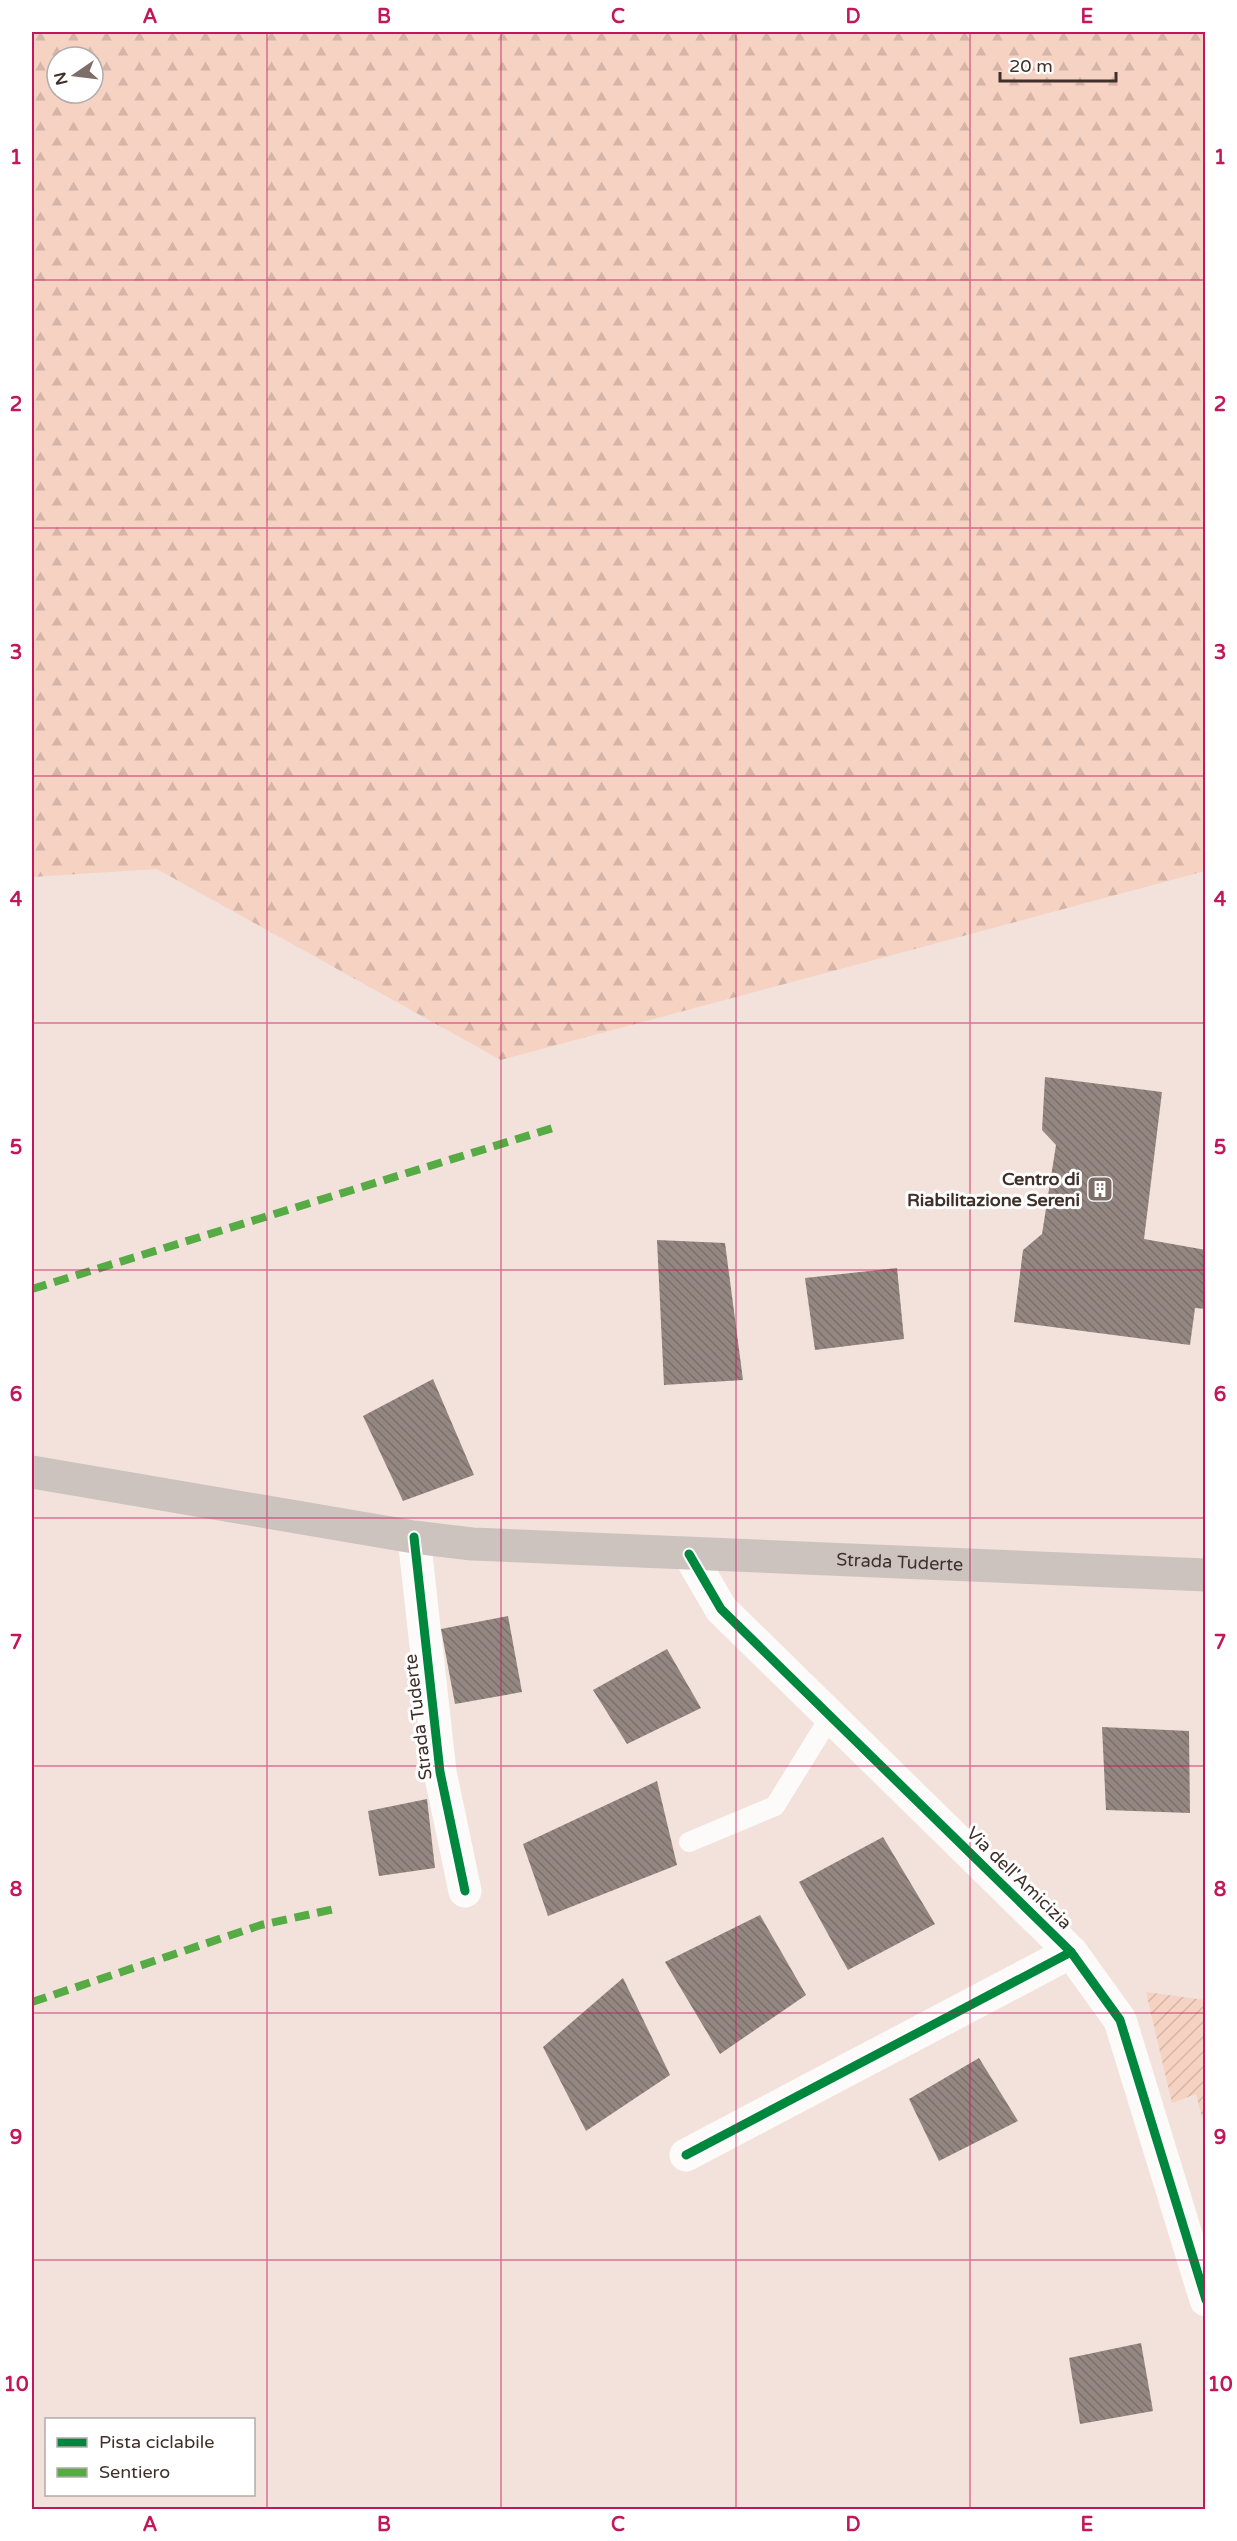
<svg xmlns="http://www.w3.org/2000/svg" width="1237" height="2541" viewBox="0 0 1237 2541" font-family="'Varela Round',sans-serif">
  <defs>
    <pattern id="forest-firs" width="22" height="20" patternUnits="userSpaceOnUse" patternTransform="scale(1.5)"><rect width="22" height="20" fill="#f6d2c2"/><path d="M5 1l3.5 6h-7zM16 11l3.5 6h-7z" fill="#d4b5a7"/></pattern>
    <pattern id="garden-furrows" width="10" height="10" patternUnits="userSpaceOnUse" patternTransform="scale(1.5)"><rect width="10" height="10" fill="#f6d2c2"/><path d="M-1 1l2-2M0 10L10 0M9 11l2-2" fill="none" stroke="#d4b5a7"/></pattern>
    <pattern id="building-back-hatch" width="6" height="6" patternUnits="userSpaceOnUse" patternTransform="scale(1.5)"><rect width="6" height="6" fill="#948782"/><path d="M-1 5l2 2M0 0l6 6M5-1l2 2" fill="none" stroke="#7a6f6b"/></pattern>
  </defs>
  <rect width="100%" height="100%" fill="#f2e2db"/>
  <path fill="url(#forest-firs)" fill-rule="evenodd" d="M32 32H1205V871L501 1060 157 869 32 877ZM57 57H93V93H57Z"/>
  <polygon fill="url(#garden-furrows)" points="1146,1992 1205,2000 1205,2129 1196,2094 1172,2103"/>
  <g fill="url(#building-back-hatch)">
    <polygon points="1045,1077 1162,1092 1144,1239 1206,1250 1206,1309 1195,1308 1190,1345 1014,1322 1023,1250 1042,1234 1056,1145 1042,1130"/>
    <polygon points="657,1240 725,1243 743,1380 664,1385"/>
    <polygon points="897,1268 904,1339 815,1350 805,1278"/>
    <polygon points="433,1379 474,1475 403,1501 363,1416"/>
    <polygon points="508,1616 522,1692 455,1704 441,1629"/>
    <polygon points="667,1649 701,1708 627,1744 593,1690"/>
    <polygon points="1102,1727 1189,1731 1190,1813 1106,1810"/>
    <polygon points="657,1781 677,1865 548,1916 523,1844"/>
    <polygon points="427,1799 435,1868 379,1876 368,1811"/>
    <polygon points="883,1837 935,1924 848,1970 799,1882"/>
    <polygon points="760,1915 806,1995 720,2054 665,1962"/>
    <polygon points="623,1978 670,2075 586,2131 543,2047"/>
    <polygon points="979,2058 1018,2121 939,2161 909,2099"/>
    <polygon points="1141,2343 1153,2411 1080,2424 1069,2358"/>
  </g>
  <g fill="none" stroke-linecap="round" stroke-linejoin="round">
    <polyline stroke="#fdfbfa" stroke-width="20" points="689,1842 775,1806 830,1717"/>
    <g stroke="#fdfbfa" stroke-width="33">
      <polyline points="414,1537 440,1772 465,1891"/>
      <polyline points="689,1554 721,1609 1071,1952 1120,2020 1206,2300"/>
      <polyline points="686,2155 1071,1952"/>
    </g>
    <path stroke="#ccc3bf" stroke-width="33" id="s1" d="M32 1472 414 1537 472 1544 1206 1575"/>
    <g stroke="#56ab44" stroke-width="8" stroke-dasharray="15 8" stroke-linecap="butt">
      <polyline points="32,1289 556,1127"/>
      <polyline points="32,2002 261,1925 339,1908"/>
    </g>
    <g stroke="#fff" stroke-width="13">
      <g id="cycleway">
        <polyline points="414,1537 440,1772 465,1891"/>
        <polyline points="689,1554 721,1609 1071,1952 1120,2020 1206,2300"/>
        <polyline points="686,2155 1071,1952"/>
      </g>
    </g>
    <use href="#cycleway" stroke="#00873e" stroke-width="9"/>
  </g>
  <path fill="none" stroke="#c2185b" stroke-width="1.5" stroke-opacity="0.55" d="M267 32V2510M501 32V2510M736 32V2510M970 32V2510M32 280H1206M32 528H1206M32 776H1206M32 1023H1206M32 1270H1206M32 1518H1206M32 1766H1206M32 2013H1206M32 2260H1206"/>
  <defs>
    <g id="building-square" transform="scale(1.35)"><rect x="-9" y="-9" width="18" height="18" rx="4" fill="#7e6e68" stroke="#fff"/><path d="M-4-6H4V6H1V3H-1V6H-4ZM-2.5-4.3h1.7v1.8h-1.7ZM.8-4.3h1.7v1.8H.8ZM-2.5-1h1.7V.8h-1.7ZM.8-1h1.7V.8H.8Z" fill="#fff"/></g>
  </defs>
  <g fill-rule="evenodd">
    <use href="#building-square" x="1100" y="1189"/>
  </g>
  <g text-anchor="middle" stroke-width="6" stroke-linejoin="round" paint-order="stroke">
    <g font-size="18" font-weight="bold" fill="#3f302a" stroke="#fff" text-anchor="end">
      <text x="1080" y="1185">Centro di<tspan x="1080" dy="21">Riabilitazione Sereni</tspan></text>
    </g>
    <g font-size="18" fill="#3f302a" stroke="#fff">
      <text dy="6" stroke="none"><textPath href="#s1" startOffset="874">Strada Tuderte</textPath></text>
      <text transform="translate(418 1717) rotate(-97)" y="6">Strada Tuderte</text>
      <text transform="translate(1019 1878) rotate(44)" y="6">Via dell'Amicizia</text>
    </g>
  </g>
  <rect width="1237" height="2541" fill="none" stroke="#ffffff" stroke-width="66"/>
  <rect x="45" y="2418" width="210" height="78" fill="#ffffff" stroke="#b2acaa" stroke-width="1.5"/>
  <rect x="57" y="2438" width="30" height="9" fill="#00873e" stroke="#b2acaa" stroke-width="1.5"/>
  <text x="99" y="2448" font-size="18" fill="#3f302a">Pista ciclabile</text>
  <rect x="57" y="2468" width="30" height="9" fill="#56ab44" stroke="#b2acaa" stroke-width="1.5"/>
  <text x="99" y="2478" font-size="18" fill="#3f302a">Sentiero</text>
  <g transform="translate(75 75) rotate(256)"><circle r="28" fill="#ffffff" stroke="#b2acaa" stroke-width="1.5"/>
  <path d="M0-4.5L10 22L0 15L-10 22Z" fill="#7e6e68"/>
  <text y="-9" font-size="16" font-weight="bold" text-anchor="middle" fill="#3f302a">N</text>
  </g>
  <path d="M1000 72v9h116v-9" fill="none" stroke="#3f302a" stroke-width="3"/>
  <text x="1009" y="72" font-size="18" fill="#3f302a" stroke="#ffffff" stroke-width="4.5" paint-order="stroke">20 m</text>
  <rect x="33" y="33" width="1171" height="2475" fill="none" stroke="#c2185b" stroke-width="2"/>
  <g font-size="20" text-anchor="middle" font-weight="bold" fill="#c2185b">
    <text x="150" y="23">A</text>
    <text x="384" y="23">B</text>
    <text x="618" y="23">C</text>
    <text x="853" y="23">D</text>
    <text x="1087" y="23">E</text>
    <text x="16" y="164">1</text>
    <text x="1220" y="164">1</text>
    <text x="16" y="411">2</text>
    <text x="1220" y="411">2</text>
    <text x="16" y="659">3</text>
    <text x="1220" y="659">3</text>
    <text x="16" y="906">4</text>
    <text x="1220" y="906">4</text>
    <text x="16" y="1154">5</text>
    <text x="1220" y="1154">5</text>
    <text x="16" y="1401">6</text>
    <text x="1220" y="1401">6</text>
    <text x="16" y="1649">7</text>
    <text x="1220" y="1649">7</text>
    <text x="16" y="1896">8</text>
    <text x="1220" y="1896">8</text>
    <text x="16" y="2144">9</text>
    <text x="1220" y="2144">9</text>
    <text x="16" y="2391">10</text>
    <text x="1220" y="2391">10</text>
    <text x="150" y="2531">A</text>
    <text x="384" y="2531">B</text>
    <text x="618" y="2531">C</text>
    <text x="853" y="2531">D</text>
    <text x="1087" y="2531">E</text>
  </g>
</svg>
